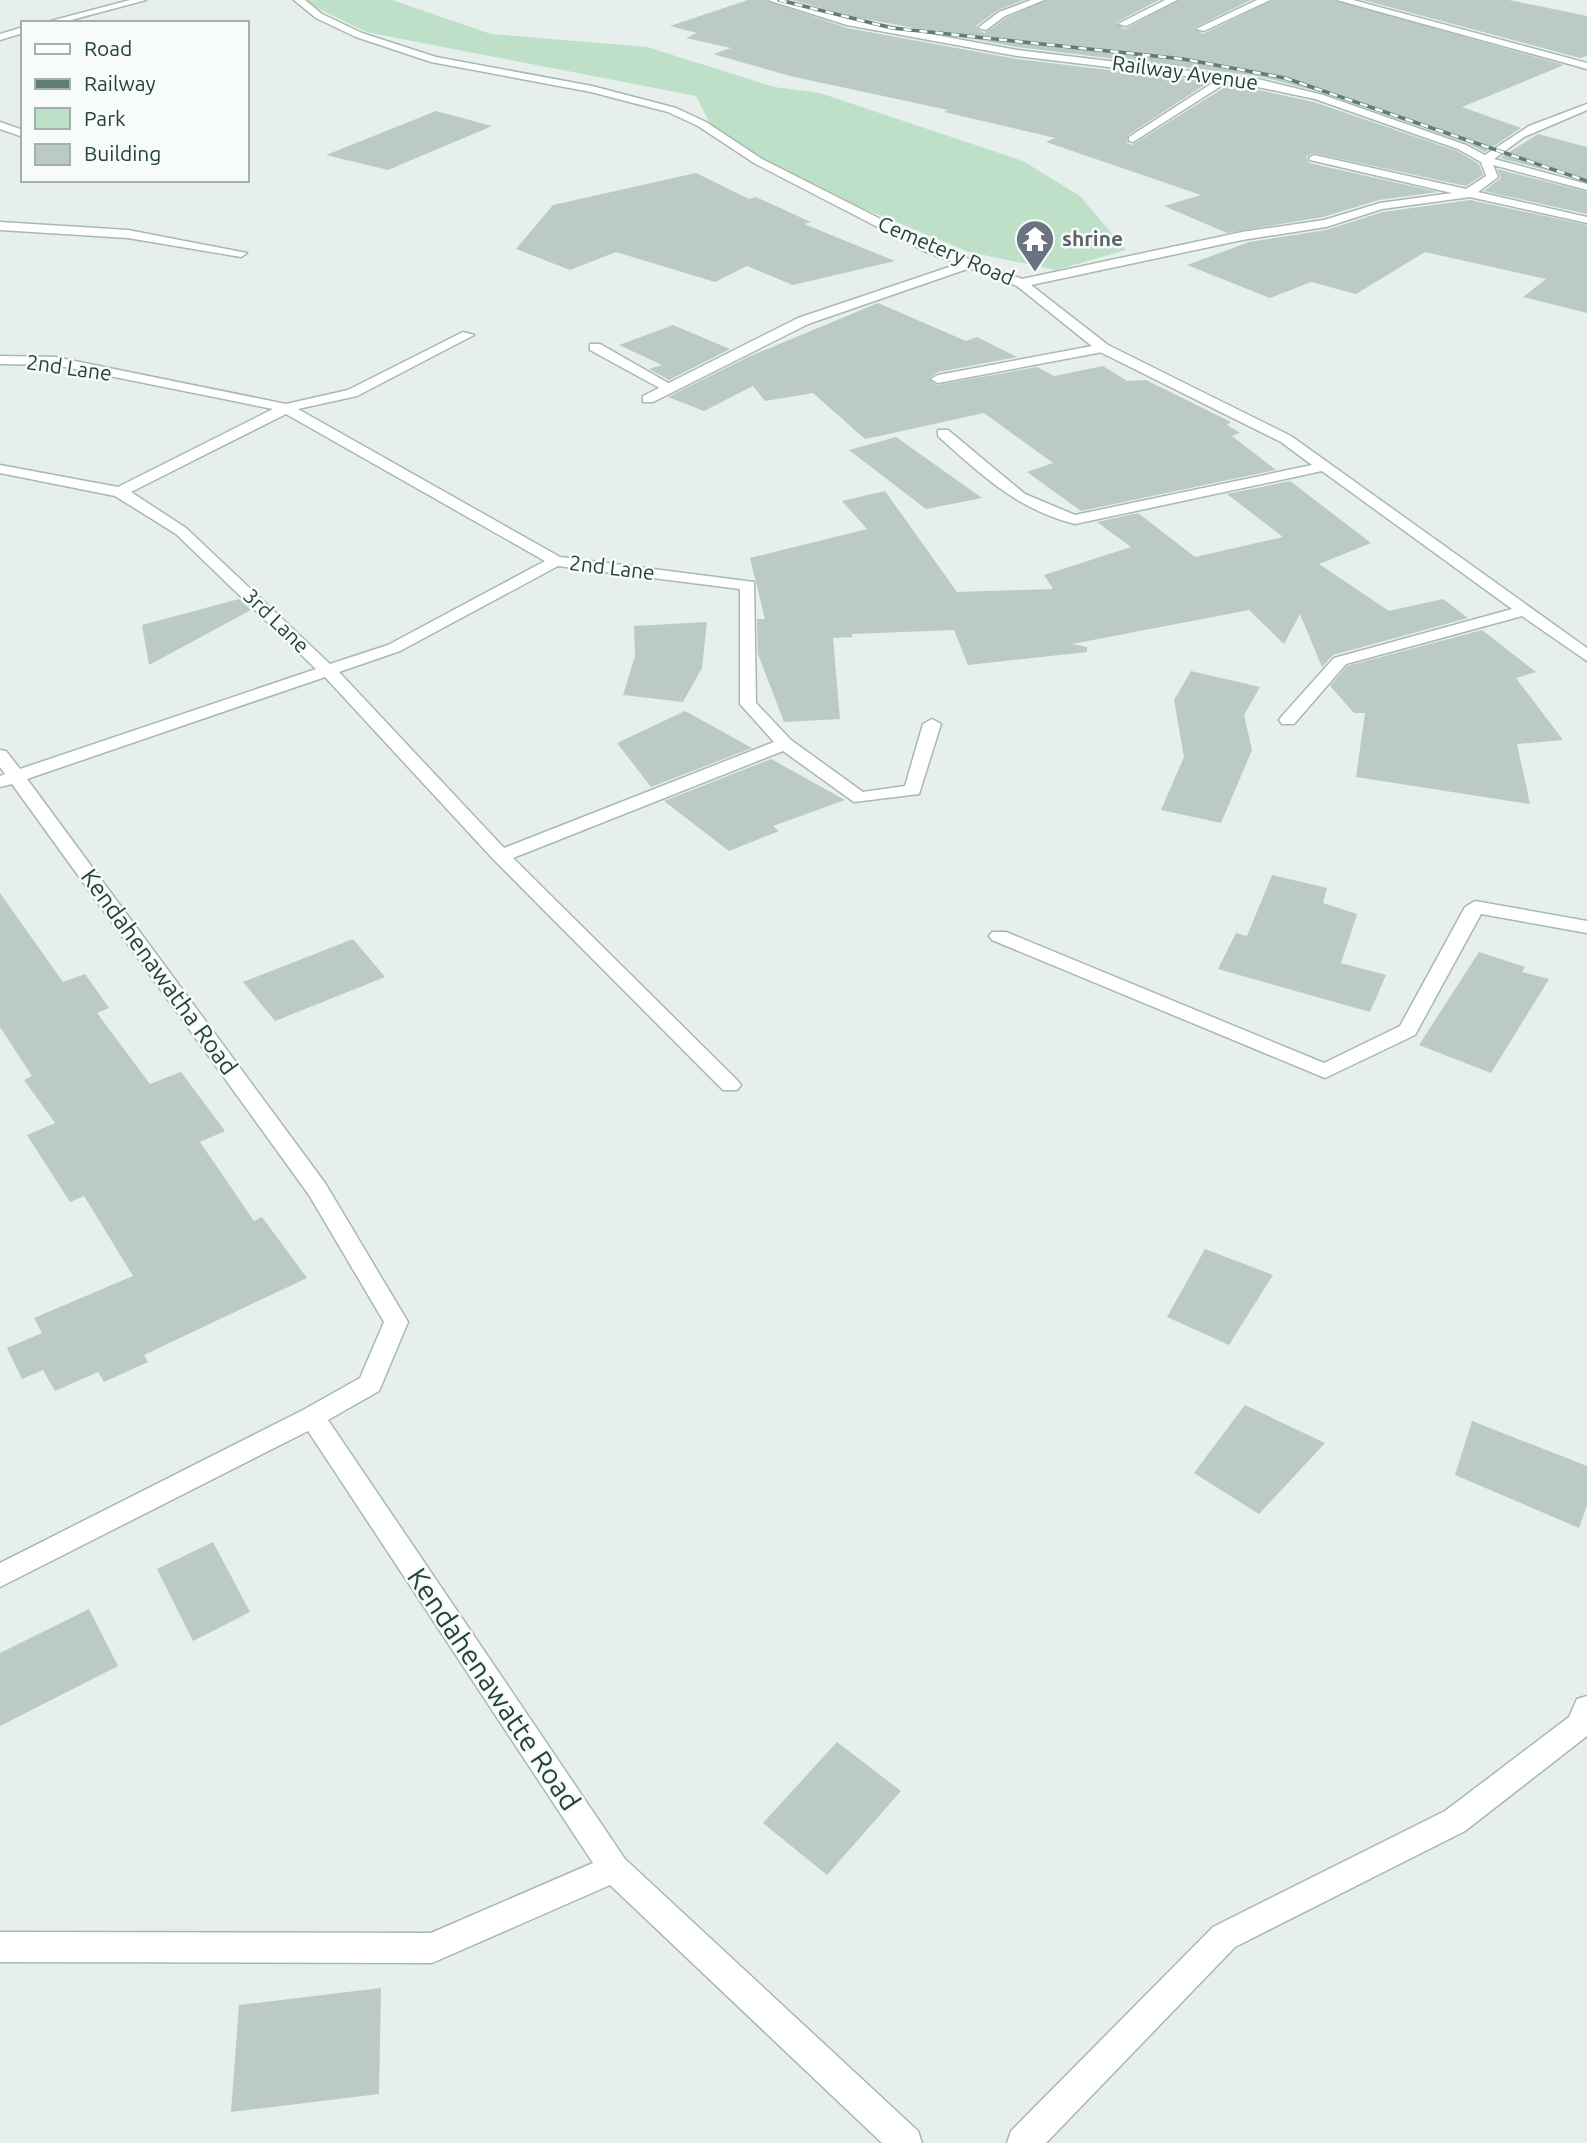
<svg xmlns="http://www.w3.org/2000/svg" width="1587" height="2143" viewBox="0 0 1587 2143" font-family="Ubuntu,sans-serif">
  <rect width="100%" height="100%" fill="#e6efeb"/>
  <polygon fill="#bfe0c8" points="301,0 392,0 491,34 647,47 774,87 820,93 1023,161 1080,196 1126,250 1056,270 969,252 811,187 719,141 696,96 366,32"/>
  <g fill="#bbcac4">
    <polygon points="748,0 765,0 847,28 1017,59 1209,82 1128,135 1127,143 1132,145 1230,84 1314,102 1457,151 1479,164 1483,175 1466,186 1313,153 1306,157 1309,163 1438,192 1379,200 1323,217 1227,233 1164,206 1201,195 1046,142 1055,138 944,112 948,110 790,76 713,54 731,48 686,38 697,33 670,26"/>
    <polygon points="792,0 1024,0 998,10 976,26 976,29 985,33 1006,18 1046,0 1159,0 1115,23 1125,29 1179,0 1251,0 1194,28 1203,34 1272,0 1334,0 1564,65 1462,107 1521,128 1485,152 1467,143 1324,93 1258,76 1017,47 849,16"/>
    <polygon points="1363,0 1509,0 1587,16 1587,56 1580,58"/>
    <polygon points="436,111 492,126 388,170 326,155"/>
    <polygon points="1538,134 1587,147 1587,181 1500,158"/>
    <polygon points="1497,169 1587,192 1587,214 1484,191 1501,178"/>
    <polygon points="696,173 749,199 756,197 811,222 804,224 895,261 793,285 747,266 715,282 616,252 570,270 516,249 553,205"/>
    <polygon points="1470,200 1587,225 1587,313 1523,297 1546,279 1425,252 1356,294 1311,282 1270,298 1187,265 1249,242 1326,230 1383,212"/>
    <polygon points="878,303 966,341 977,337 1017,357 938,372 929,378 937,385 1037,367 1054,376 1103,366 1127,381 1146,380 1231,422 1227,425 1240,433 1232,436 1276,470 1081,511 1027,472 1053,463 984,413 865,439 813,393 765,401 753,386 704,411 668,397 748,357"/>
    <polygon points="673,325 730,349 669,380 649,369 662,365 619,345"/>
    <polygon points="896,437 982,498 926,509 849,450"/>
    <polygon points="1290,481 1371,543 1319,564 1389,611 1443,599 1468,618 1333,655 1322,667 1300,614 1284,644 1249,610 1072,644 1087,647 1087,652 968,665 954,630 852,634 852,637 833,638 840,719 784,722 758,654 757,619 765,619 750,558 867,529 842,501 885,491 957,592 1053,589 1044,575 1131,547 1097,522 1138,513 1195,557 1283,537 1227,494"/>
    <polygon points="239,599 251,610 149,665 142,625"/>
    <polygon points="707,622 702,668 683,702 623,695 635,656 634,626"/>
    <polygon points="1482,630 1536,672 1516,678 1563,740 1517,744 1530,804 1356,777 1365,713 1354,713 1330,686 1347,666"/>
    <polygon points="1191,671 1260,687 1244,715 1252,750 1221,823 1161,810 1184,757 1174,700"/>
    <polygon points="685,711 752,748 651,787 617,743"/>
    <polygon points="771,759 845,800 773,826 779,831 729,851 664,801"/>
    <polygon points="1272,875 1327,888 1323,903 1357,914 1341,963 1386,975 1370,1012 1218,969 1236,933 1247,936"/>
    <polygon points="0,893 63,982 85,974 109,1008 97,1013 150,1084 181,1072 225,1131 200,1142 254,1221 262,1217 307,1278 144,1355 148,1362 104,1382 98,1372 55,1391 43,1370 22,1379 7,1348 42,1333 34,1318 133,1276 84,1196 70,1202 27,1135 55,1123 24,1080 32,1076 0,1027"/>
    <polygon points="353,939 385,977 275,1021 243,982"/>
    <polygon points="1479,952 1525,967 1522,972 1549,979 1491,1073 1419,1045"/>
    <polygon points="1205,1249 1273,1275 1229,1345 1167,1317"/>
    <polygon points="1245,1405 1325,1443 1259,1514 1194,1473"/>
    <polygon points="1472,1421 1587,1466 1587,1505 1579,1528 1455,1475"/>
    <polygon points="213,1542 250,1612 193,1641 157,1569"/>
    <polygon points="89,1609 118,1666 0,1726 0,1653"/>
    <polygon points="837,1742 901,1791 827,1875 763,1823"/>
    <polygon points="381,1988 379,2094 231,2112 239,2005"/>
  </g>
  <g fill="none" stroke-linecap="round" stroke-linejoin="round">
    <g stroke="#a8b8b2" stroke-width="3">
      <g id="service">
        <polygon points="590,344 600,344 677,388 665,391 590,350"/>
        <polygon points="1103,344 1110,348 1108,351 938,383 931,379 938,375"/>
      </g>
    </g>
    <g stroke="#a8b8b2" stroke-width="3">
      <g id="minor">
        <polygon points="130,0 146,0 60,23 43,23"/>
        <path d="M294 0H305L322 14 362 33 436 57 592 86 676 108 706 122 762 159 932 245 1022 279 1242 232 1324 220 1380 203 1452 193 1310 160 1309 158 1314 155 1466 189 1486 176 1481 162 1458 149 1315 99 1229 81 1133 142 1129 141V137L1217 80 1017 56 847 25 768 0H783L848 19 1017 50 1258 79 1323 95 1466 145 1485 155 1529 126 1587 104V110L1524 137 1494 159 1587 184V190L1493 165 1498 177 1478 192 1587 217V223L1470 197 1382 209 1326 227 1242 240 1031 285 1108 345 1291 436 1587 648V661L1522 616 1346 664 1294 724H1282L1279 720 1282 716 1334 658 1512 609 1322 471 1075 524C1018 510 980 474 938 436V430H948L1025 494 1075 515 1312 465 1281 442 1098 351 1017 286 970 268 808 324 653 402H643V396L798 318 958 264 924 251 754 163 698 126 668 112 591 92 431 62 356 37 316 18Z"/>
        <polygon points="1031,0 1044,0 1005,16 986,30 978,28 999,12"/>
        <polygon points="1165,0 1177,0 1126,26 1118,24"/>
        <polygon points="1257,0 1270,0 1204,31 1196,29"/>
        <polygon points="23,27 23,33 0,40 0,34"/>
        <polygon points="0,122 23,130 23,137 0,129"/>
        <polygon points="0,222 128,230 247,253 241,257 128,238 0,230"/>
        <path d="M463 332 474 335 357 396 298 409 560 557 754 582 756 703 791 740 863 792 905 786 923 724 932 719 941 724 919 794 854 802 783 751 513 858 737 1080 741 1085 737 1090H723L494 860 325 677 27 779 325 1183 408 1322 379 1391 328 1420 625 1859 918 2131 922 2143H882L610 1885 432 1963 0 1962V1932L431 1933 593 1863 308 1431 0 1587V1563L303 1410 360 1378 384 1322 309 1195 12 784 0 787V776L5 774 0 767V750L6 751 20 769 316 669 176 534 115 496 0 473V465L118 487 273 409 55 365 0 364V356L55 357 286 404 348 390ZM286 414 545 561 388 645 330 664 186 528 131 492ZM558 566 740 589V704L774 742 504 848 339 672 400 651Z"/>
        <polygon points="1475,901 1587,921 1587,933 1481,914 1415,1035 1325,1078 992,940 989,936 992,932 1006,932 1324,1063 1400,1026 1465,907"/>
        <polygon points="1587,1696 1587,1736 1465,1831 1235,1947 1046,2143 1007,2143 1011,2131 1213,1927 1445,1811 1569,1717 1577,1699"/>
      </g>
    </g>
    <g stroke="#a8b8b2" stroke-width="3">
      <polygon id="tertiary" points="1337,0 1353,0 1587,63 1587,69"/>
    </g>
    <use href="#service" fill="#fff" fill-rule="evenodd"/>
    <use href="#minor" fill="#fff" fill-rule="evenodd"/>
    <use href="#tertiary" fill="#fff" fill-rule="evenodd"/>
    <g stroke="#5f7d75" stroke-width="3.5">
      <polyline id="rail" points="779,0 892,28 1183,59 1285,78 1587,181"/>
    </g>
    <use href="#rail" stroke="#f7fbf9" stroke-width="2.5" stroke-dasharray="8" stroke-linecap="butt"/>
  </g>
  <defs>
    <g id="temple-pin" transform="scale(2.0125)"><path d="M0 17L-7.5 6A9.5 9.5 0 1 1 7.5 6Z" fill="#6b7280" stroke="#f7fbf9"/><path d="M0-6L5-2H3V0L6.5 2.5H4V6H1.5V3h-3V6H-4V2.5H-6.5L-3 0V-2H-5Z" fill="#fff"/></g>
  </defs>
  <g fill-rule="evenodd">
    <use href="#temple-pin" x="1035" y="239"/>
  </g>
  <g text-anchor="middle" stroke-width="5" stroke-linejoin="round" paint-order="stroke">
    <g font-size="21" fill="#24423a" stroke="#f7fbf9">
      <text transform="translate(1185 73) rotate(8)" y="7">Railway Avenue</text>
      <text transform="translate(946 251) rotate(23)" y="7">Cemetery Road</text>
      <text transform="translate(69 368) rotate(8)" y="7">2nd Lane</text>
      <text transform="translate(612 568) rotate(7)" y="7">2nd Lane</text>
      <text transform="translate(276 621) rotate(44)" y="7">3rd Lane</text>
    </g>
    <g font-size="21" font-weight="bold" fill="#5b616d" stroke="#f7fbf9" text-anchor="start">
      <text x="1062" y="246">shrine</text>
    </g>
    <g font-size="24" fill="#24423a" stroke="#f7fbf9">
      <text transform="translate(159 972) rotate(54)" y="8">Kendahenawatha Road</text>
    </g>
    <g font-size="28" fill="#24423a" stroke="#f7fbf9">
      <text transform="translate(494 1689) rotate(56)" y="10">Kendahenawatte Road</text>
    </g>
  </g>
  <rect x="21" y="21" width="228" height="161" fill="#f7fbf9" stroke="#a3b1ad" stroke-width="2"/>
  <rect x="35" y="44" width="35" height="10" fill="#ffffff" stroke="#a3b1ad" stroke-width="2"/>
  <text x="84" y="56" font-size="21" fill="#24423a">Road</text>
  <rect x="35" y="79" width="35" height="10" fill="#5f7d75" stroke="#a3b1ad" stroke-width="2"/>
  <text x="84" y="91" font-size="21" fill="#24423a">Railway</text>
  <rect x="35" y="108" width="35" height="21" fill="#bfe0c8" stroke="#a3b1ad" stroke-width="2"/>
  <text x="84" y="126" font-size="21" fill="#24423a">Park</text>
  <rect x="35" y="144" width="35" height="21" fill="#bbcac4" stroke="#a3b1ad" stroke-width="2"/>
  <text x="84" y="161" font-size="21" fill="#24423a">Building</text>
</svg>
